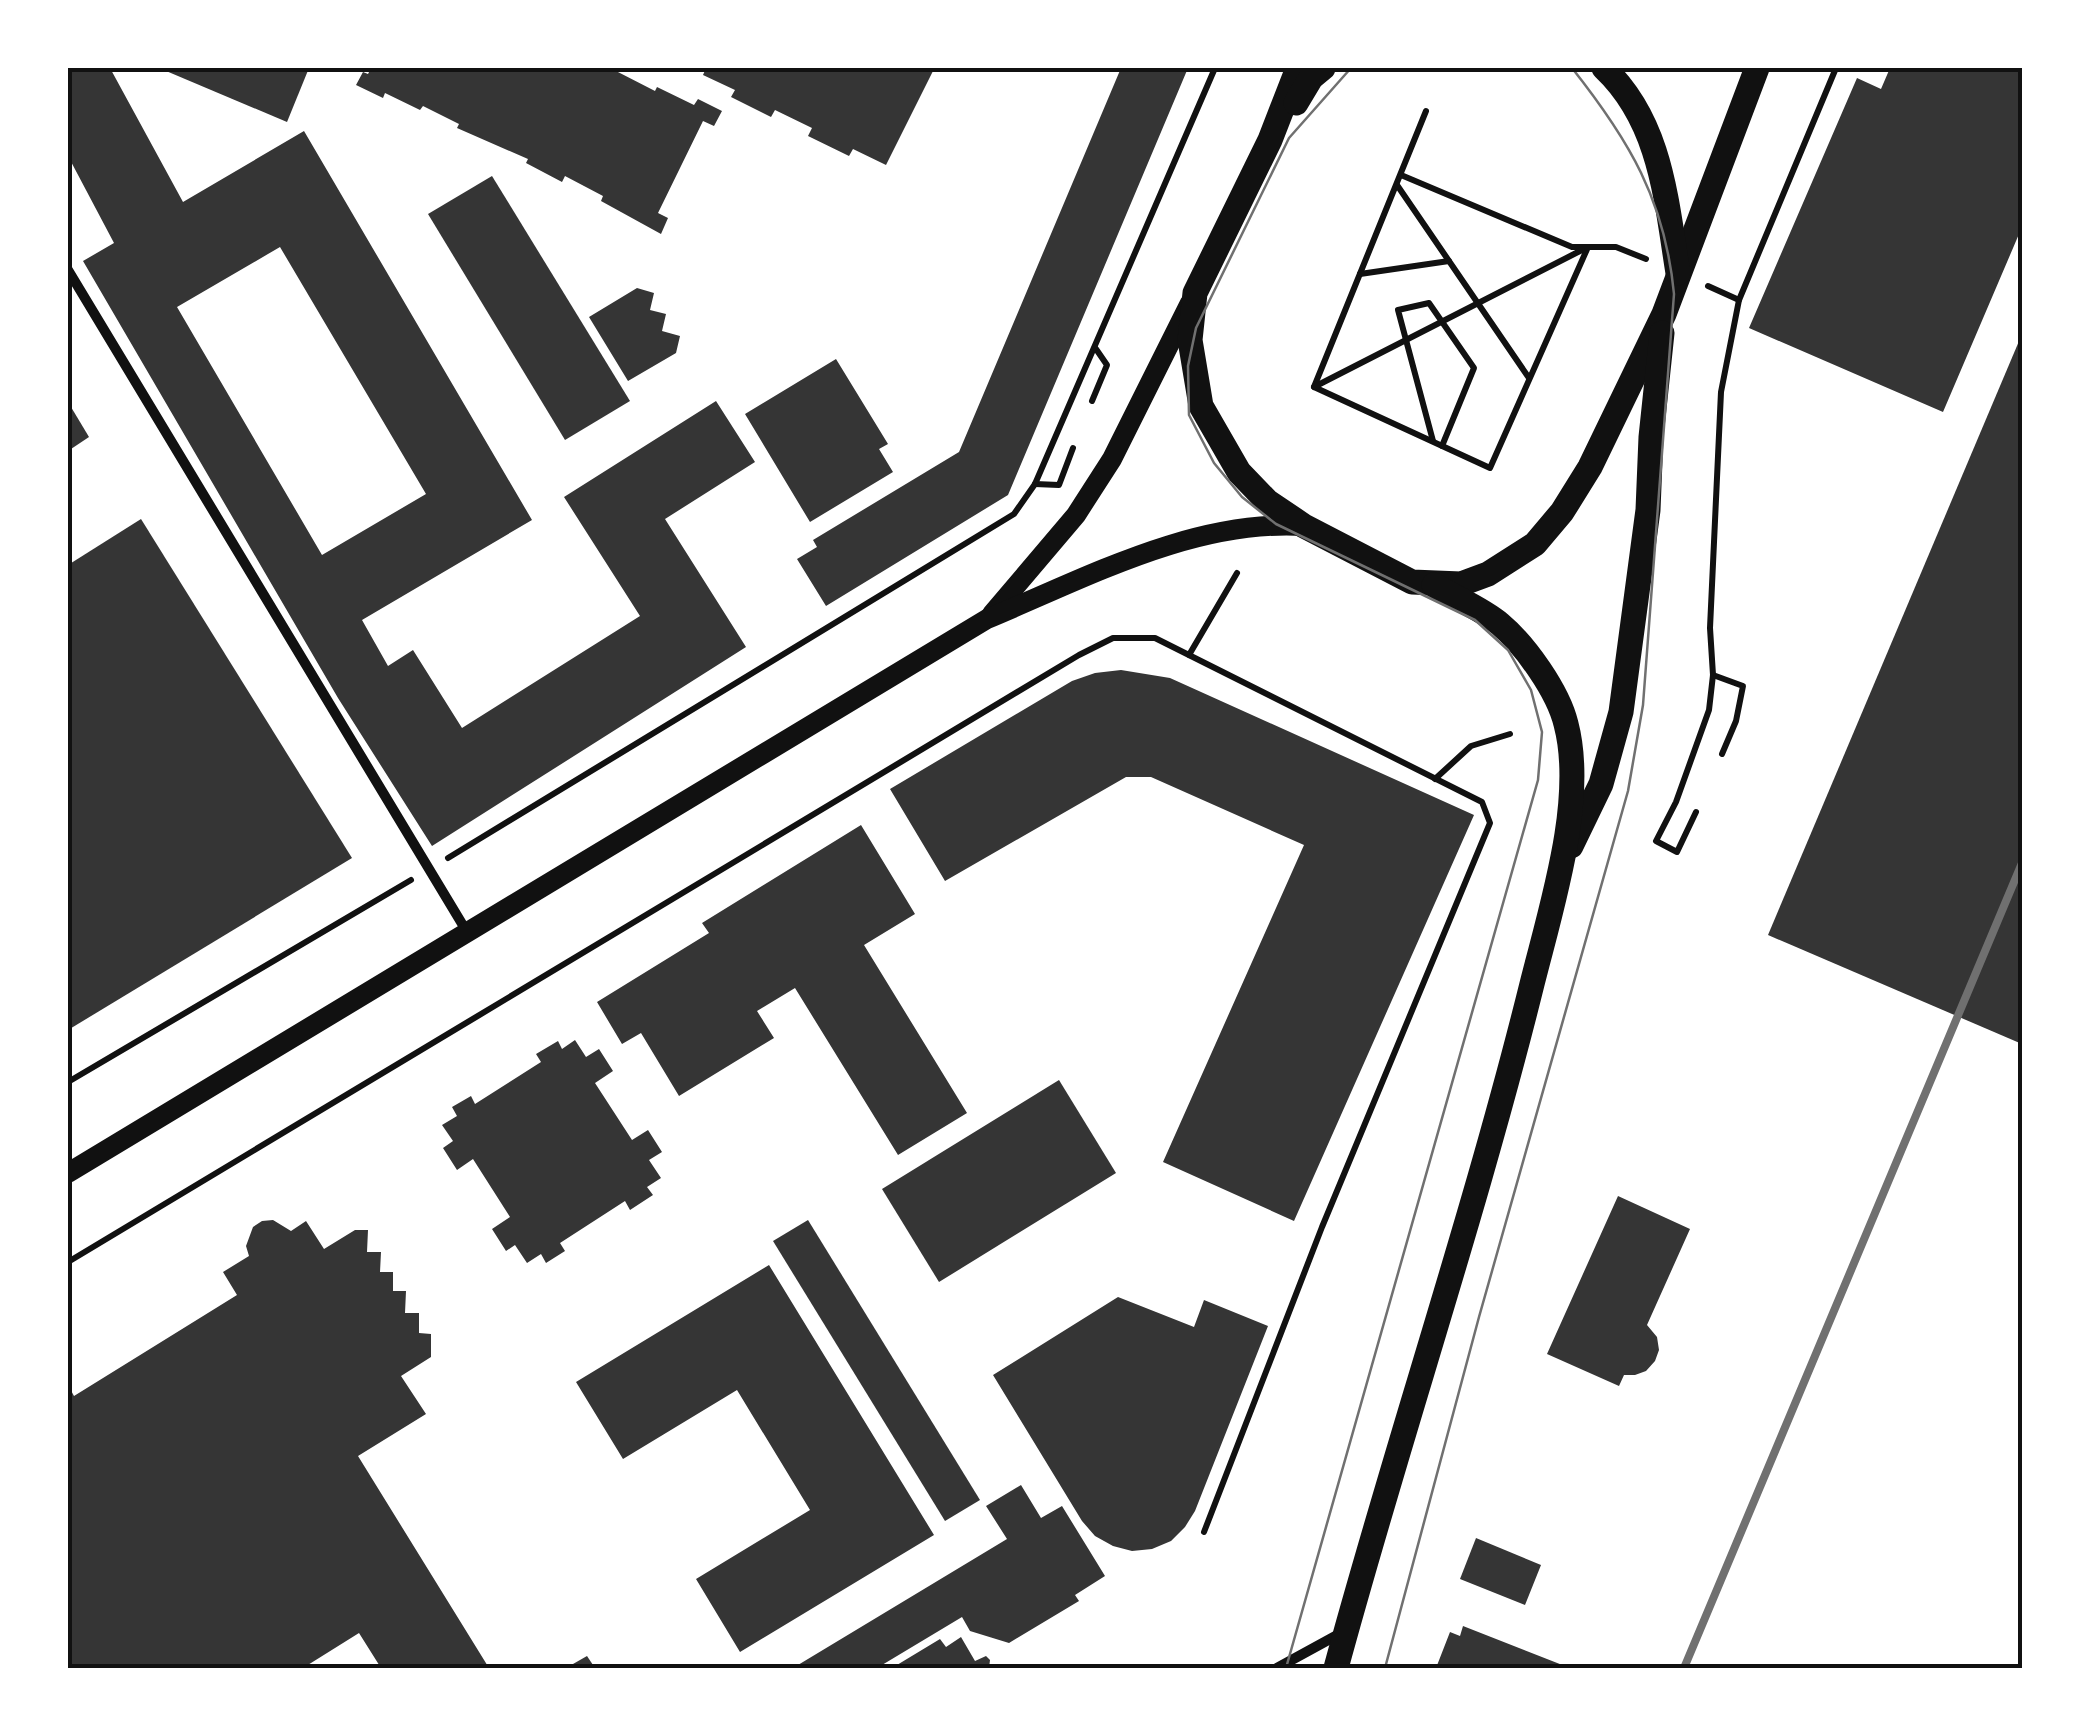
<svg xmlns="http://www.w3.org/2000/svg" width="2090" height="1736" viewBox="0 0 2090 1736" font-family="'Space Grotesk',sans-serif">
  <rect width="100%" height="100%" fill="#fff"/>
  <g fill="#353535" fill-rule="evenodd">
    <path d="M68 68H110L183 202 304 131 532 520 362 620 388 666 413 650 462 728 640 616 564 497 716 401 755 462 665 519 746 647 432 846 338 698 83 261 114 243 68 156ZM280 247 426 494 322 555 177 307Z"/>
    <polygon points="159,68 309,68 287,122"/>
    <polygon points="371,68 619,68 616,71 655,91 657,87 694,105 698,99 722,111 714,126 703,121 658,213 668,218 661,234 601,201 603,196 565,176 562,182 526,163 528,159 457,128 459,124 423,106 420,110 385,93 383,98 356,85 363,72 368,74"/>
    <polygon points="706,68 931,68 934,69 886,165 853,149 849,156 808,136 812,128 775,110 771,117 731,97 735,90 703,75"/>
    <polygon points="1121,68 1188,68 1008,495 826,606 797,559 817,547 813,540 959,452"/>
    <polygon points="1890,68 2022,68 2022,227 1943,412 1749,328 1857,78 1881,89"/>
    <polygon points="492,176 630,401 565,440 428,214"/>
    <polygon points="637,288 654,293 650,310 666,314 662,331 680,336 676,353 628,381 589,317"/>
    <polygon points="2022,334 2022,1044 1768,935"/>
    <polygon points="836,359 888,444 879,449 893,472 810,522 745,414"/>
    <polygon points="68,402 89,437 68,451"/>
    <polygon points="141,519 352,858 68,1030 68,565"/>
    <polygon points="1121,670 1170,678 1474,815 1294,1221 1163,1162 1304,845 1151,777 1126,777 945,881 890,789 1072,681 1095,673"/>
    <polygon points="861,825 915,914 864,945 967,1113 898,1155 795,988 757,1011 774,1038 679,1096 641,1033 622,1044 597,1002 709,933 702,923"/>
    <polygon points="575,1040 586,1057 599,1049 613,1071 595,1083 632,1140 648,1130 662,1152 649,1160 661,1178 647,1187 653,1195 630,1210 625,1201 560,1243 565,1251 546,1263 541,1254 527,1263 515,1245 506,1251 492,1229 510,1217 473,1159 457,1170 443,1148 453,1141 442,1125 457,1116 452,1107 471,1096 475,1104 541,1062 536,1054 558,1041 562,1049"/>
    <polygon points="1059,1080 1116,1173 939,1282 882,1189"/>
    <polygon points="1618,1196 1690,1229 1647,1325 1657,1337 1659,1350 1655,1361 1646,1371 1635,1375 1624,1375 1619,1386 1547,1354"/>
    <polygon points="273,1220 291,1231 306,1221 324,1249 355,1230 368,1230 367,1252 381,1252 380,1272 393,1272 393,1291 406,1291 405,1313 419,1313 419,1333 431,1334 431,1357 401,1376 426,1414 358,1456 489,1668 381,1668 359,1633 303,1668 68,1668 68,1385 74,1396 237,1295 223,1272 249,1256 246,1246 253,1227 262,1221"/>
    <polygon points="808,1220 980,1500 945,1521 773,1241"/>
    <polygon points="769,1265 934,1535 740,1652 696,1579 810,1510 737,1390 623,1459 576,1382"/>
    <polygon points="1118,1297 1194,1327 1204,1300 1268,1326 1195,1511 1185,1527 1171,1541 1152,1549 1132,1551 1113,1546 1095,1536 1082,1521 993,1375"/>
    <polygon points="1021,1485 1041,1518 1062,1506 1105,1576 1075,1595 1079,1601 1009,1643 970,1631 962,1617 877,1668 793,1668 1007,1539 986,1506"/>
    <polygon points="1476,1538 1541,1565 1525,1605 1460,1579"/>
    <polygon points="1463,1626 1570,1668 1436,1668 1450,1632 1460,1636"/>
    <polygon points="961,1637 975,1661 986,1656 990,1660 989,1668 892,1668 940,1639 946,1647"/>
    <polygon points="587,1656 595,1668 566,1668"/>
  </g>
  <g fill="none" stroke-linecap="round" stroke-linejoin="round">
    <g stroke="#111" stroke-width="6">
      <polyline points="1426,111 1314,387 1490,468 1588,247"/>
      <polyline points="1401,175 1572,247 1616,247 1646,259"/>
      <polyline points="1397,185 1529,378"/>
      <polyline points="1360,274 1449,261"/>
      <polyline points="1708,286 1739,300"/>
      <polyline points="1314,387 1582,250"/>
      <polyline points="1092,401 1107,365 1096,349"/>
      <polyline points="1433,441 1398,310 1429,303 1474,368 1442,446"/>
      <polyline points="1035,484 1059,485 1073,448"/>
      <polyline points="1189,655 1237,573"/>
      <polyline points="1713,675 1743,686 1736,721 1722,754"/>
      <polyline points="1435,779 1471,746 1510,734"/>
      <polyline points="1696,812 1677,852 1656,841 1676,802 1709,710 1713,675 1710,628 1721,392 1739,300 1836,68"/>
      <polyline points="448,858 1014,514 1035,484 1215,68"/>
      <polyline points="68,1082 411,880"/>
      <polyline points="68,1262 1079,655 1113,638 1155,638 1482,802 1490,823 1322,1227 1204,1532"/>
    </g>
    <g stroke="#111" stroke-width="10">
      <polyline points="68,270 467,932"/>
      <polyline points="1277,1668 1341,1633"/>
    </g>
    <g stroke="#111" stroke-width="20">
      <polyline points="992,614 1076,515 1112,459 1190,303"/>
      <path d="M68 1173 987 619C1086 578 1194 519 1304 526"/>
    </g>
    <g stroke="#111" stroke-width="25">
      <polyline points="1298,68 1270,140 1195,293 1190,340 1201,406 1239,472 1267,501 1304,526 1412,582 1461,584 1488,574 1535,544 1562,512 1590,467 1664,314 1757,68"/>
      <path d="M1604 68C1661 122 1666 199 1678 273"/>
      <polyline points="1296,103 1311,78 1323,68"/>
      <polyline points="1571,846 1601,784 1621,712 1648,510 1651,437 1662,333"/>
      <path d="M1336 1668C1398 1439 1475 1214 1532 984 1551 908 1586 800 1566 724 1558 691 1525 645 1500 624 1481 608 1455 598 1434 585"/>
    </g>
    <g stroke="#707070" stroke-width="2.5">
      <polyline points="1286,1668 1538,780 1542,732 1531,690 1508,650 1475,620 1276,524 1242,497 1214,463 1189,415 1188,366 1196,328 1289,138 1351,68"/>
      <path d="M1385 1668 1479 1317 1628 791 1643 705 1674 294C1665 200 1629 140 1572 68"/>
    </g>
    <polyline stroke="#707070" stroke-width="8" points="1684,1668 2022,863"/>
  </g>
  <rect width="2090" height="1736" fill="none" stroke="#ffffff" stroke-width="140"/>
  <rect x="70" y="70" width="1950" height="1596" fill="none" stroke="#111" stroke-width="4"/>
</svg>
